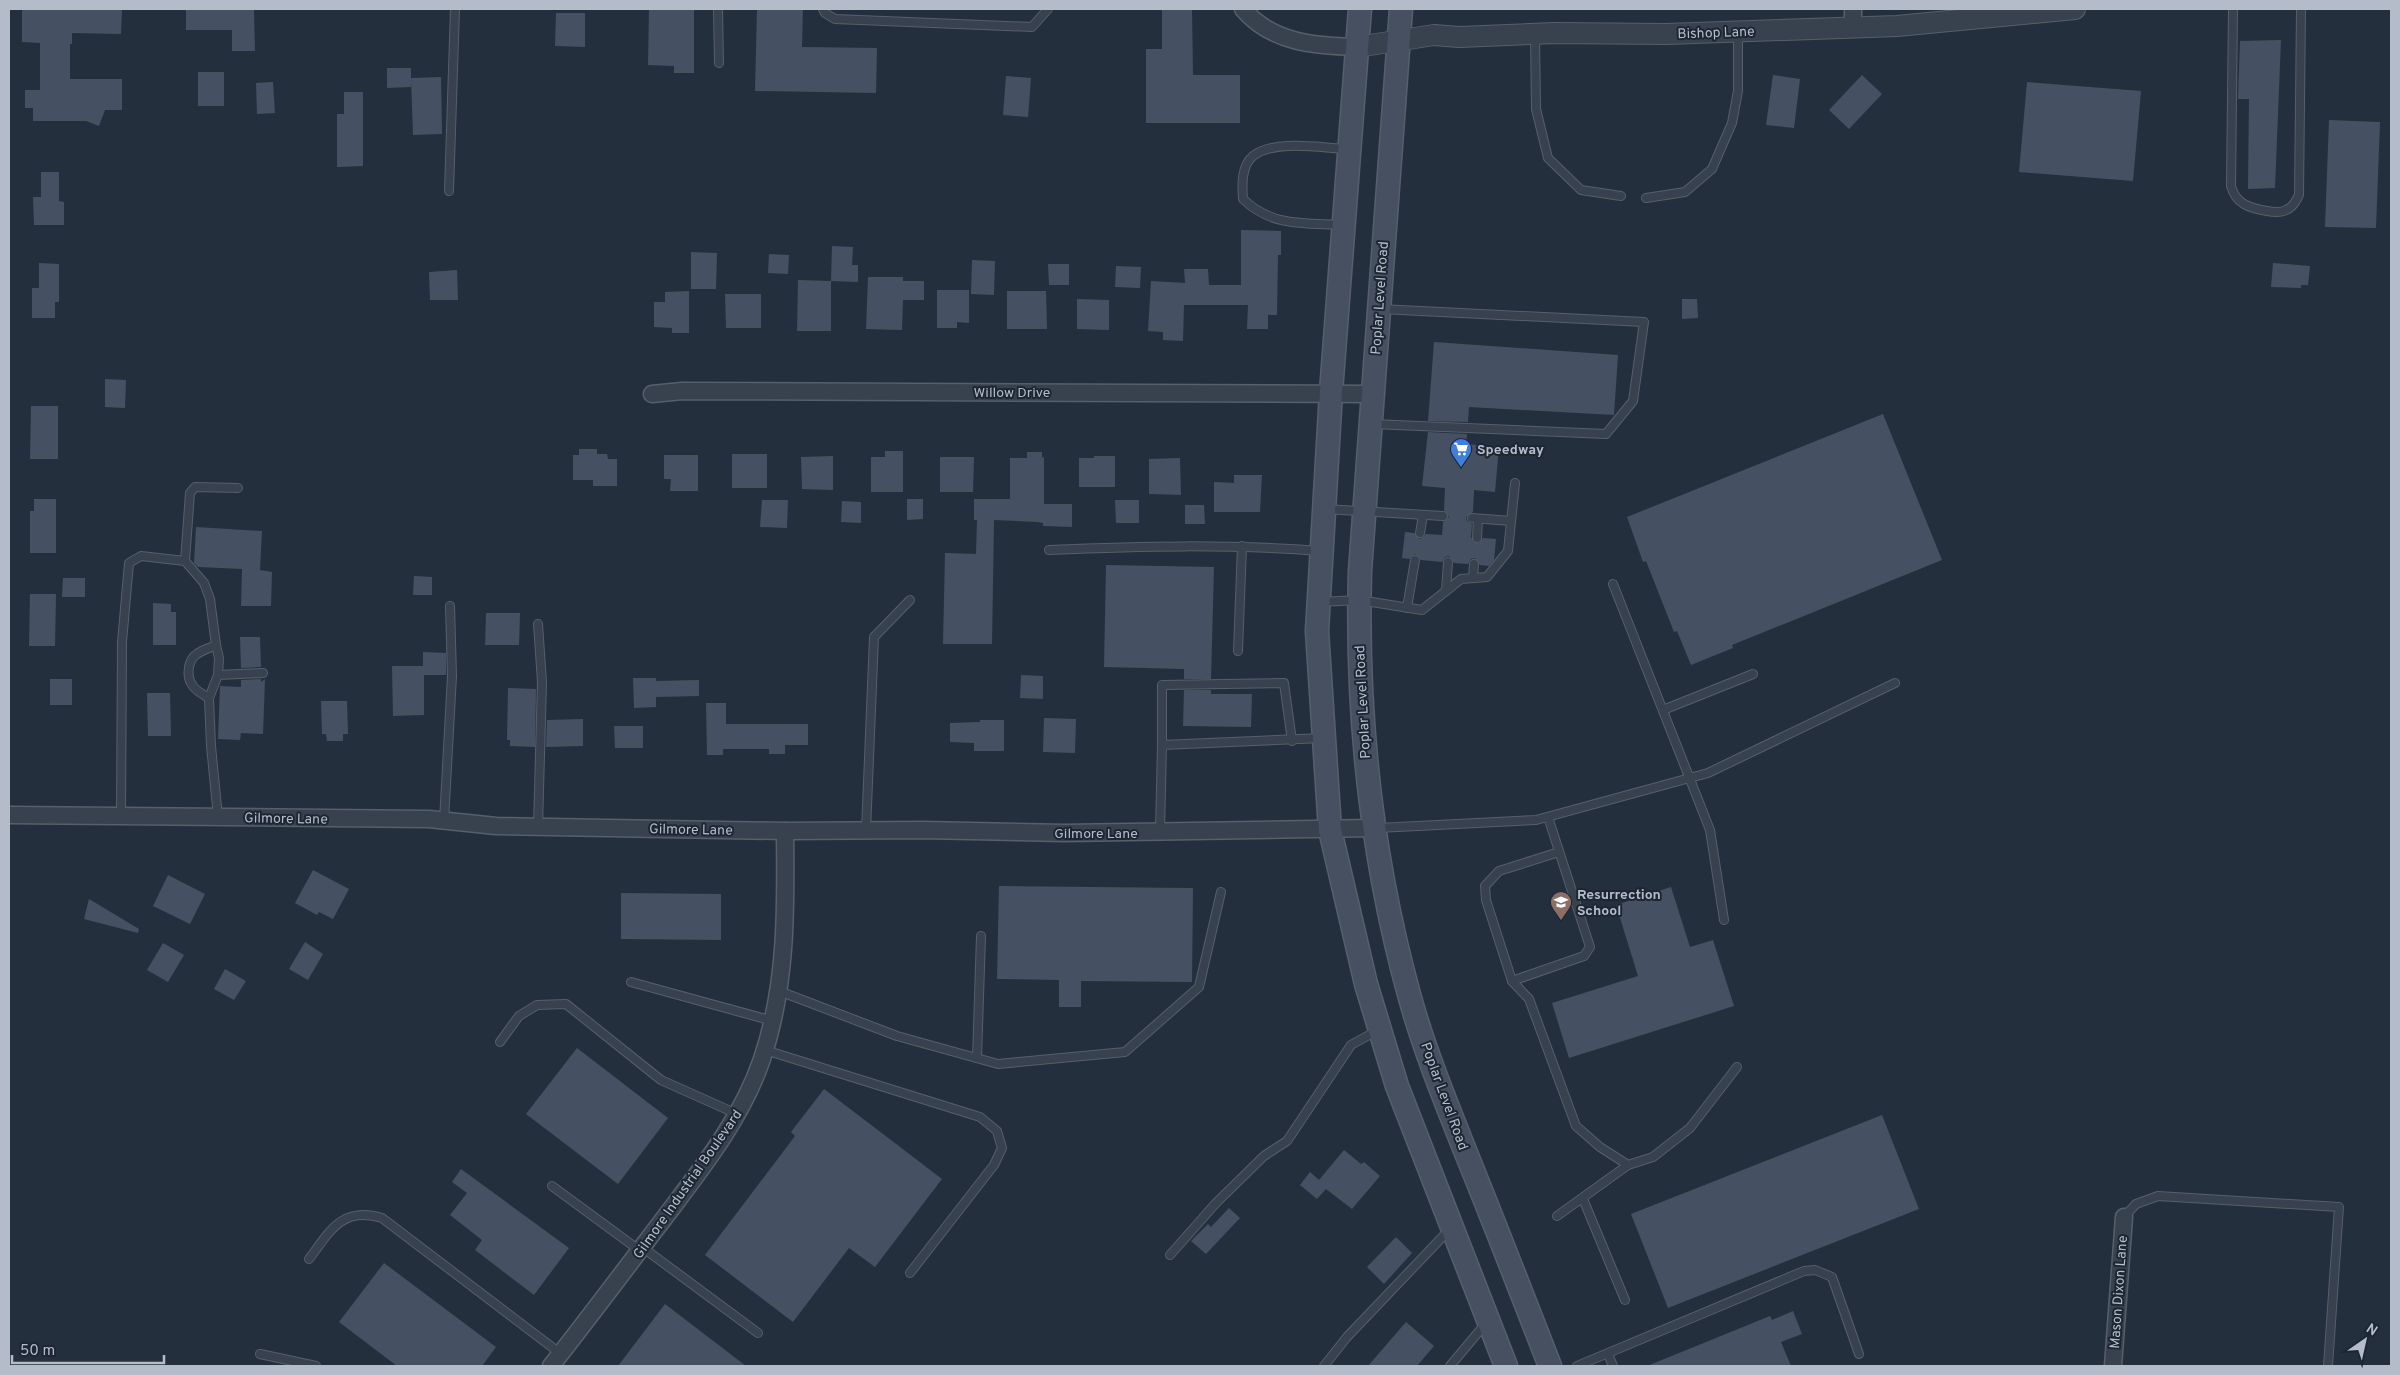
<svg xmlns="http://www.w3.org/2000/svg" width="2400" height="1375" viewBox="0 0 2400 1375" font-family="Overpass,sans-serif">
  <rect width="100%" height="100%" fill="#242f3e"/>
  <g fill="#455162">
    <polygon points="22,9 122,9 121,34 72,33 72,44 70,44 70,79 122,79 122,110 105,110 99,126 86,121 33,121 33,108 25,108 25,90 40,90 40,43 22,42"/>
    <polygon points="186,9 254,10 255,51 232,51 232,30 186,30"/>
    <polygon points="649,9 694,9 694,73 674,73 674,66 648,65"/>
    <polygon points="757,9 803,9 802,47 877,48 876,93 755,91"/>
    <polygon points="1162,9 1192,9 1193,75 1240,75 1240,123 1146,123 1146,49 1162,49"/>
    <polygon points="556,13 585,13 585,47 555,46"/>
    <polygon points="2281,40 2275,188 2248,189 2249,99 2238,99 2240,41"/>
    <polygon points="387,68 411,68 411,87 387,88"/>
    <rect x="198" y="72" width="26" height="34"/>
    <polygon points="1773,75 1800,79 1794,128 1766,125"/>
    <polygon points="1862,75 1882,94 1849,129 1829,110"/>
    <polygon points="1006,76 1031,78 1028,117 1003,115"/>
    <polygon points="441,77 442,134 413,135 411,78"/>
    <polygon points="273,82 275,113 257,114 256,83"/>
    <polygon points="2027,82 2141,91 2133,181 2019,172"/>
    <polygon points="344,92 363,92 363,166 337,167 337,114 344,114"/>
    <polygon points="2329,120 2380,122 2376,228 2325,227"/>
    <polygon points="41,172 59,172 59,201 64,202 64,225 34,225 33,197 41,197"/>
    <polygon points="1241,230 1281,231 1281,255 1278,255 1277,315 1268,315 1268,329 1247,329 1248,305 1184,305 1183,341 1163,340 1163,332 1148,331 1151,281 1185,283 1184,269 1208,269 1209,285 1241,285"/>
    <polygon points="832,246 853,247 852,265 858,265 858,282 831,281"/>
    <polygon points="691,252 717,253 716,289 691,289"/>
    <polygon points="769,254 789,255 788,274 768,273"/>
    <polygon points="972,260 995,261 994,295 971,294"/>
    <polygon points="39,263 59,264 59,302 55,302 55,318 32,318 32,288 39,288"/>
    <polygon points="2273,263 2310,266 2308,285 2301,285 2301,288 2271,287"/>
    <polygon points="1048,264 1069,264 1069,285 1049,285"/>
    <polygon points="1116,266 1141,267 1140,288 1115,287"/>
    <polygon points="457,270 458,300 430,300 429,272"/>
    <polygon points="868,277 903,277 903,281 924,281 924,300 903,300 902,330 866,329"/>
    <polygon points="798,280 831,281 831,331 797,331"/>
    <polygon points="937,290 969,290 969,323 957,322 957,328 937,328"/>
    <polygon points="689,291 689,333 672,333 672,328 654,327 654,302 665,302 665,292"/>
    <polygon points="1007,291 1046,291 1047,329 1007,329"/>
    <polygon points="725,294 761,294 761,328 726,328"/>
    <polygon points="1077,299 1109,300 1109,330 1077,329"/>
    <polygon points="1682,299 1697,299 1698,318 1682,319"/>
    <polygon points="1434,342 1618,355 1614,415 1469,407 1468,422 1428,421"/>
    <polygon points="105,379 126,380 125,408 105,407"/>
    <polygon points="31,406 58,406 58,459 30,459"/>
    <polygon points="1883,414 1942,560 1732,645 1733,648 1691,665 1677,631 1674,632 1646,561 1643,562 1627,517"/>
    <polygon points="1428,432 1467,434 1466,444 1499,447 1495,492 1474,490 1473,512 1466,517 1467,521 1472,524 1471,537 1474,542 1479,543 1483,538 1496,539 1494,560 1489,566 1480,565 1475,558 1471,559 1468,564 1454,563 1449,556 1445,557 1442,562 1421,560 1415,554 1409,559 1402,558 1405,532 1414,533 1420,539 1426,534 1442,535 1443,522 1449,517 1444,510 1445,488 1422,486"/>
    <polygon points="579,449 597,449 597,454 607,454 608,459 617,459 617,486 593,486 593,480 573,480 573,455 579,455"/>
    <polygon points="885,451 903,451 903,492 871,492 871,457 885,457"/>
    <polygon points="1027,452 1042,452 1042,458 1044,457 1044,504 1072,504 1072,527 1043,526 1043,523 1037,522 994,520 992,644 943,644 945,553 976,554 977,520 974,520 974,499 1010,499 1010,458 1027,458"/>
    <rect x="732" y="454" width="35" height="34"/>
    <polygon points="664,455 698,455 698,491 670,491 671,479 664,479"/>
    <polygon points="833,456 833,490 802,489 801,457"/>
    <polygon points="1094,456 1115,456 1115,487 1079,487 1079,458 1094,458"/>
    <polygon points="940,457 974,457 973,492 940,492"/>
    <polygon points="1180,458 1181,495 1149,494 1149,459"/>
    <polygon points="1234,475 1262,475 1260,512 1214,512 1214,482 1234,483"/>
    <polygon points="34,499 56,499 56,553 30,553 30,511 34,511"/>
    <polygon points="907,499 923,499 923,519 907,520"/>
    <polygon points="762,500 788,500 787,528 760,527"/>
    <polygon points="1115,500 1139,500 1139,523 1116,523"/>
    <polygon points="842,501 861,502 861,523 841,522"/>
    <polygon points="1185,505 1204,505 1205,524 1185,524"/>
    <polygon points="196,527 262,531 260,570 272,572 271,606 241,606 242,569 198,567 194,563"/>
    <polygon points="1106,565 1214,567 1211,679 1184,679 1184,669 1104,667"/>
    <polygon points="414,576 432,577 432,595 413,595"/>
    <polygon points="63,578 85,578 85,597 62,597"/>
    <polygon points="30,594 56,594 55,646 29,646"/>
    <polygon points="153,603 171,604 171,612 176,612 176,645 153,645"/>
    <polygon points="486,613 520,613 519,645 485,645"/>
    <polygon points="240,637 260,637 261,667 241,668"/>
    <polygon points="423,652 446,653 446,675 424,675 424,715 393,716 392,666 423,666"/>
    <polygon points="1021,675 1043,676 1043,699 1020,698"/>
    <polygon points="633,678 656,678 656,681 699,680 699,696 656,697 656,707 634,708"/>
    <rect x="50" y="679" width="22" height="26"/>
    <polygon points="261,679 261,682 265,679 263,734 241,733 240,740 218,739 220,686 241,687 241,680"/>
    <polygon points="508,688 536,689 535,747 510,746 510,740 507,740"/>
    <polygon points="1184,690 1211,690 1211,694 1252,694 1251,727 1183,726"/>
    <polygon points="147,693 170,693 171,736 148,736"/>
    <polygon points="321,701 347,701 348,734 343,734 343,741 327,741 326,734 322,734"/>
    <polygon points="706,703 726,703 726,724 808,724 808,745 785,745 785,754 769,754 769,749 723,749 723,755 707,755"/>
    <polygon points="1044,718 1076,719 1075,753 1043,752"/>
    <polygon points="583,719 583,746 546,747 547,720"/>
    <polygon points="980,720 1004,720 1004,751 974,751 974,743 950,742 950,723 980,722"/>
    <polygon points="614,726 643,726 643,748 615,748"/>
    <polygon points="313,870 349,889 333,919 319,912 317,915 295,903"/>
    <polygon points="168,875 205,894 190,924 153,906"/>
    <polygon points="999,886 1193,888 1192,982 1081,981 1081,1007 1059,1007 1059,980 997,979"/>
    <polygon points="1671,887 1690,947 1713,940 1734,1006 1569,1058 1552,1003 1638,976 1616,905"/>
    <polygon points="621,893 721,894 721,940 621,939"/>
    <polygon points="89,899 139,929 138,933 84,919"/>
    <polygon points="305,942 323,954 308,980 289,969"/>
    <polygon points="163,943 184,955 168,982 147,970"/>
    <polygon points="225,969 246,981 234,1000 214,989"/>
    <polygon points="577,1048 668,1118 618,1184 526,1114"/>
    <polygon points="824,1089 942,1179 875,1267 849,1248 793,1322 705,1255 795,1136 791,1132"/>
    <polygon points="1882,1115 1919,1209 1668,1308 1631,1214"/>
    <polygon points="1344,1150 1361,1164 1364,1162 1380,1176 1352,1209 1326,1189 1317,1199 1300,1185 1310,1172 1319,1180"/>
    <polygon points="461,1169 569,1248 534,1295 475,1250 482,1240 450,1215 467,1193 452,1182"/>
    <polygon points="1229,1208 1240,1218 1206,1254 1191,1241 1208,1224 1211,1227"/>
    <polygon points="1396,1237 1412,1253 1384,1284 1367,1267"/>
    <polygon points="384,1263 496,1347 482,1366 397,1366 339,1322"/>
    <polygon points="665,1304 746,1366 618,1366"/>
    <polygon points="1793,1311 1802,1334 1781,1342 1791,1366 1647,1366 1770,1316 1772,1320"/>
    <polygon points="1406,1322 1434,1346 1417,1366 1368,1366"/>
  </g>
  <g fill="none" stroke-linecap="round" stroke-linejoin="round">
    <g stroke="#565f6c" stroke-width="10">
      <g id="service">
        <polyline points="718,9 719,63"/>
        <polyline points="823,9 825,13 835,19 1032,27 1048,9"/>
        <path d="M2233 9 2231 186C2236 204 2249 208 2267 211 2273 212 2281 213 2286 210 2293 207 2296 201 2299 195L2301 9"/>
        <polyline points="1535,36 1536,109 1548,158 1581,190 1621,196"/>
        <polyline points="449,191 455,9"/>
        <polyline points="1646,198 1685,192 1712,169 1732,123 1738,91 1738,33"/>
        <path d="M1342 225C1304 223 1272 227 1243 199 1242 186 1241 166 1253 156 1274 139 1322 148 1347 149"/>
        <polyline points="1372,424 1606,434 1633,401 1644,322 1380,309"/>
        <polyline points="1325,509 1443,516"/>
        <polyline points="1472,518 1511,521"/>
        <polyline points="1420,533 1423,515"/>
        <polyline points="1477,538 1478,519"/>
        <path d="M1049 550C1140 546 1229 544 1320 551"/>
        <polyline points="185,561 190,493 195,487 238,488"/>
        <polyline points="1473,578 1474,564"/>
        <polyline points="1613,584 1710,830 1724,920"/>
        <polyline points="1446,591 1448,562"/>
        <polyline points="1320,602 1359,600 1422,610 1461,579 1487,577 1508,551 1515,483"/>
        <polyline points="1407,608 1415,560"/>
        <polyline points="538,624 542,682 538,827"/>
        <polyline points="1238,651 1242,546"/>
        <polyline points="218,675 263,673"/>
        <path d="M209 698C196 691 186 684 189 667 190 662 192 657 197 654 202 650 210 648 216 645"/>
        <polyline points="1663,710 1753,674"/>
        <polyline points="1162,745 1162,685 1284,683 1292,741"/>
        <polyline points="121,816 122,642 129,563 141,556 185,561 204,583 210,599 216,645 219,658 218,675 209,698 211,746 218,817"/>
        <polyline points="1548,817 1590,947 1584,956 1512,981 1529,999 1576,1126 1600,1147 1628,1165 1557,1216"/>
        <polyline points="444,821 452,676 450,606"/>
        <polyline points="1378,828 1536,820 1708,773 1895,683"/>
        <polyline points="866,831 874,637 910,600"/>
        <polyline points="1160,832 1162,745 1323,738"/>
        <polyline points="1512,981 1486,900 1485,886 1499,871 1559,852"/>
        <polyline points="631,982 773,1021"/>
        <polyline points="779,991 897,1036 998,1064 1125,1052 1199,987 1221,892"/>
        <polyline points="500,1042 519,1016 537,1005 566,1004 661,1080 737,1114"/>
        <polyline points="765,1050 980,1117 997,1131 1002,1148 994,1165 910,1273"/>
        <polyline points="977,1058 981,936"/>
        <polyline points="1628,1165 1653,1157 1690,1128 1737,1067"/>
        <polyline points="552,1186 639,1250"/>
        <polyline points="1583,1199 1625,1300"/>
        <polyline points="2124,1217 2136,1204 2158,1196 2339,1207 2328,1366"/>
        <polyline points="642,1247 758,1333"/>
        <polyline points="1170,1255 1216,1203 1264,1156 1287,1141 1351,1045 1378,1030"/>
        <path d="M309 1259C330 1231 342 1206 382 1218L561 1354"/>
        <polyline points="260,1354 316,1366"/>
        <polyline points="1608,1354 1613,1366"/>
        <polyline points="1324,1366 1347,1337 1449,1230"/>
        <polyline points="1450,1366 1486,1323"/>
        <polyline points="1577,1366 1804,1271 1815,1270 1832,1277 1859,1354"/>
      </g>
    </g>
    <g stroke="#565f6c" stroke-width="19">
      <g id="minor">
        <path d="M1243 9C1272 43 1315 46 1357 47"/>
        <polyline points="1853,9 1853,27"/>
        <polyline points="652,394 682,391 1372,394"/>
        <polyline points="9,815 429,819 496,826 785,831 923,830 1065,833 1373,828"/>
        <path d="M551 1366C588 1319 623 1272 659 1225 698 1173 741 1121 762 1059 787 985 786 908 785 831"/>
        <polyline points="2113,1366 2124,1217"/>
      </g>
    </g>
    <g stroke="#565f6c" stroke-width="22">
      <polyline id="tertiary" points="1357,47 1434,35 1459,37 1554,33 1666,34 1897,26 2075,9"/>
    </g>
    <g stroke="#565f6c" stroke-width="25">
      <g id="secondary">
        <polyline points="1360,9 1331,392 1317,631 1330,830 1366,984 1397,1086 1506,1366"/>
        <path d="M1401 9 1360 571C1356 715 1371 858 1410 998 1425 1052 1447 1105 1468 1158 1496 1227 1523 1297 1550 1366"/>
      </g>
    </g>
    <use href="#service" stroke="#38414e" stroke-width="8"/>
    <use href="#minor" stroke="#38414e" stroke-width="16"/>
    <use href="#tertiary" stroke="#38414e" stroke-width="20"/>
    <use href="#secondary" stroke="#465061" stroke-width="22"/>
  </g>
  <defs>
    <g id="supermarket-pin" transform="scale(1.125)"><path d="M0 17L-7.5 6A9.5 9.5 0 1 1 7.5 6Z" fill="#3f7fe0" stroke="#1d2633"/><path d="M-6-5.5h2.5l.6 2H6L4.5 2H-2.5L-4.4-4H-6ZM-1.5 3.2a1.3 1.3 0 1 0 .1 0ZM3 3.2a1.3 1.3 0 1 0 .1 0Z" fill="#fff"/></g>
    <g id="school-pin" transform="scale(1.125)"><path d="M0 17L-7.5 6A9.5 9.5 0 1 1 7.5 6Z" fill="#8d6e63" stroke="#1d2633"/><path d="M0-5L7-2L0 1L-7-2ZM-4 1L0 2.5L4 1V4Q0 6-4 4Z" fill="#fff"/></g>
  </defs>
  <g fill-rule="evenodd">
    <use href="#supermarket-pin" x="1461" y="449"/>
    <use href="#school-pin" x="1561" y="902"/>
  </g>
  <g text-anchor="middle" stroke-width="4" stroke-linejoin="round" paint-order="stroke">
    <g font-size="14" fill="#b4bcc9" stroke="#1d2633">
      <text transform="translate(1716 32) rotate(-2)" y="5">Bishop Lane</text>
      <text transform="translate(1379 298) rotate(-86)" y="5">Poplar Level Road</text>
      <text x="1012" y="397">Willow Drive</text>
      <text transform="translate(1362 702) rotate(-93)" y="5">Poplar Level Road</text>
      <text transform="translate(286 818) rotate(1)" y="5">Gilmore Lane</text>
      <text transform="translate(691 829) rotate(1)" y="5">Gilmore Lane</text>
      <text x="1096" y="838">Gilmore Lane</text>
      <text transform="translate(1445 1096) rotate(70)" y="5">Poplar Level Road</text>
      <text transform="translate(687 1184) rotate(-55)" y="5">Gilmore Industrial Boulevard</text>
      <text transform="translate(2118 1292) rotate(-86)" y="5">Mason Dixon Lane</text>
    </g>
    <g font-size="14" font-weight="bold" fill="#b4bcc9" stroke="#1d2633" text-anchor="start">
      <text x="1477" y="454">Speedway</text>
      <text x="1577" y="899">Resurrection<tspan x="1577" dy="16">School</tspan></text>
    </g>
  </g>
  <rect width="2400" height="1375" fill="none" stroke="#b4bcc9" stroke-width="20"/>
  <g transform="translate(2365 1340) rotate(34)" stroke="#1d2633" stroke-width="4" paint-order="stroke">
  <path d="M0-4L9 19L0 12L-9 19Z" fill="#b4bcc9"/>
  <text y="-8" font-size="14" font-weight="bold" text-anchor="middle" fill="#b4bcc9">N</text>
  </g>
  <path d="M12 1355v8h152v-8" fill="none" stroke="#b4bcc9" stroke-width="2.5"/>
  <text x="20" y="1355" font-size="15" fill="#b4bcc9" stroke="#1d2633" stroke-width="4" paint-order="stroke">50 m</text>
</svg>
